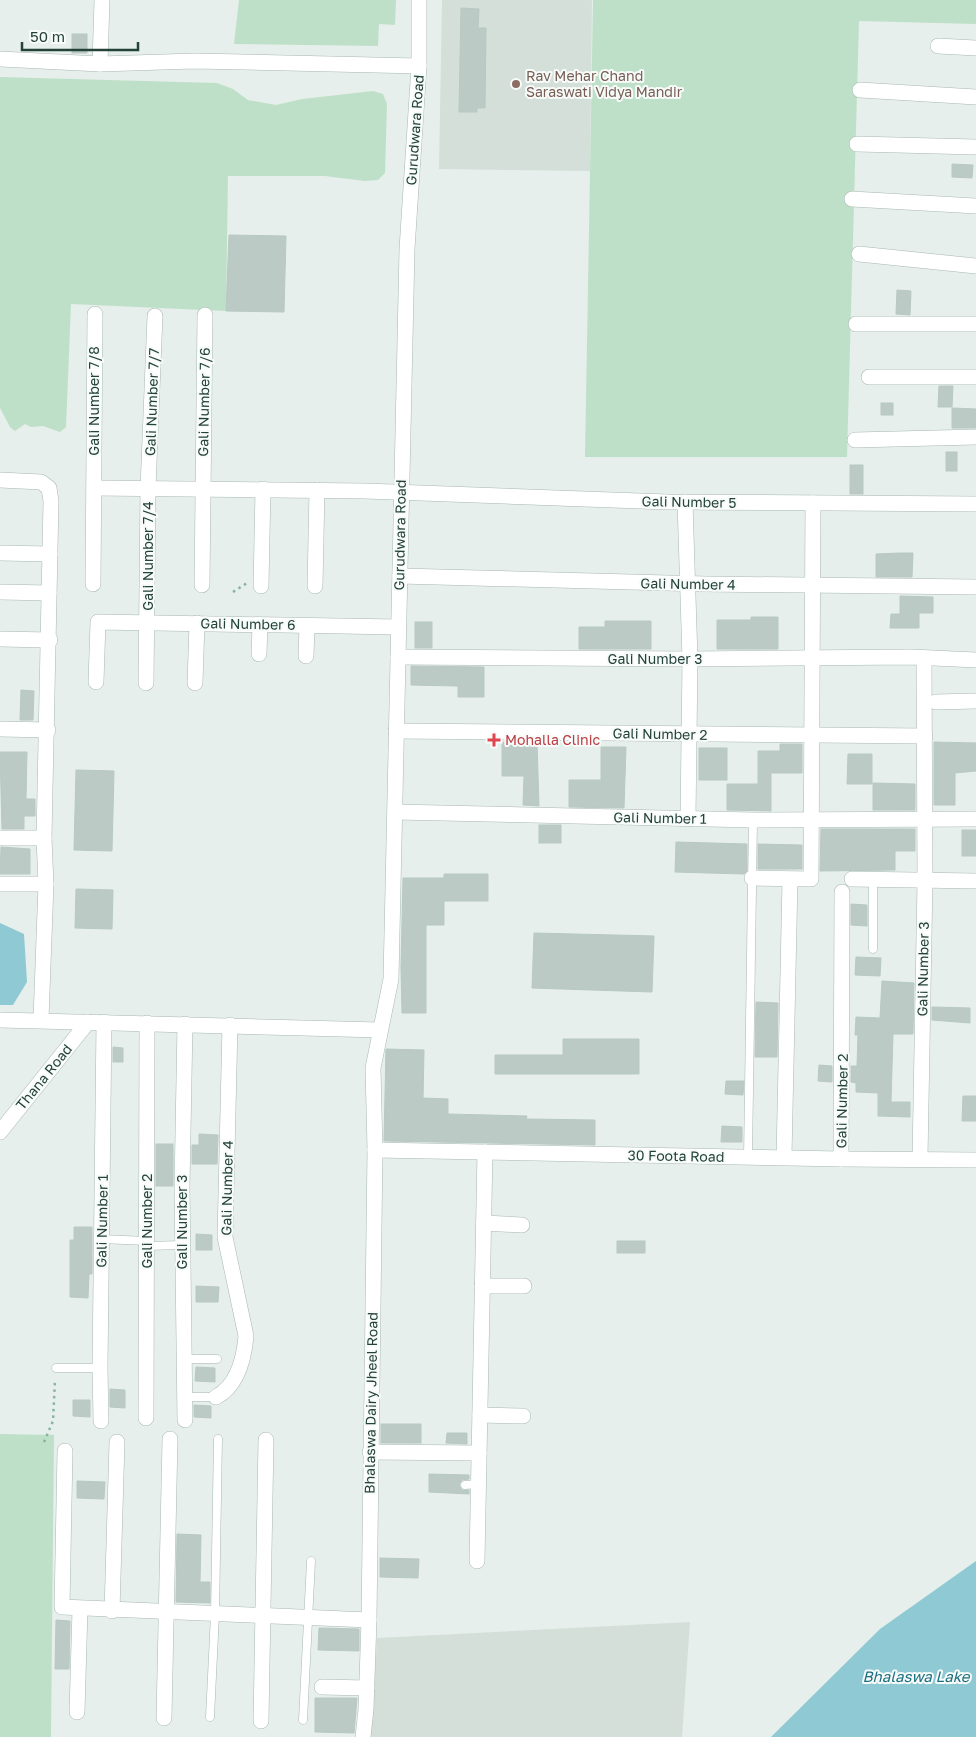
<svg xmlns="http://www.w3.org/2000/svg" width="976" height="1737" viewBox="0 0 976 1737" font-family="'Golos Text',sans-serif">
  <rect width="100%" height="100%" fill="#e6efeb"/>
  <g fill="#d4dfda">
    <polygon points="442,0 592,0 590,171 439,169"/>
    <polygon points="690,1622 682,1737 371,1737 377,1638"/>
  </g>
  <g fill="#bfe0c8">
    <polygon points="239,0 396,0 395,25 379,24 378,46 234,44"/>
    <polygon points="593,0 976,0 976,24 859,21 847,457 585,457"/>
    <polygon points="0,77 217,83 233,89 248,100 276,105 302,99 373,91 383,94 387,104 385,173 378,180 365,181 325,176 228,176 226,311 71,304 66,427 60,432 43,426 31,427 25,424 15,431 10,427 0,408"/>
    <polygon points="0,1434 54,1435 51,1737 0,1737"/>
  </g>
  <g fill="#8ec9d4">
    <polygon points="0,923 24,934 27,982 13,1005 0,1005"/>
    <polygon points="976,1561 976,1737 771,1737 880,1629"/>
  </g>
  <g fill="#bbcac4" stroke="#b8c9c2">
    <polygon points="461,8 479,9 478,28 486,28 485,108 477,108 477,112 459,112"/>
    <rect x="72" y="34" width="15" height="19"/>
    <polygon points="952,164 973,165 972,178 952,177"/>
    <polygon points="229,235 286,236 284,312 226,311"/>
    <polygon points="897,290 911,291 910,315 896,314"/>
    <polygon points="939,386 953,386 952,407 938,407"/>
    <rect x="881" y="403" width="12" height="12"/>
    <polygon points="952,408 976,409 976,428 952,428"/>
    <rect x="946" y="452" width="11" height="19"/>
    <rect x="850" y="465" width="13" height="29"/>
    <polygon points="900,553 913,553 912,577 876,577 876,554"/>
    <polygon points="900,596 933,597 933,613 919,613 919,628 890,628 891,614 900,614"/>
    <polygon points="751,617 778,617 778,649 717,649 717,620 751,620"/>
    <polygon points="605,621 651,621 651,649 579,649 579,627 605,627"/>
    <rect x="415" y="622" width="17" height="26"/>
    <polygon points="411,666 484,667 484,697 458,697 458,686 411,685"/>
    <polygon points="21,690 34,691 33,720 20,720"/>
    <polygon points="502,742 537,742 539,806 523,805 524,776 502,776"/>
    <polygon points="934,742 976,743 976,771 955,773 955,805 934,805"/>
    <polygon points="780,744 802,744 802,773 771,773 771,811 727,810 727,784 758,784 758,751 780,751"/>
    <polygon points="601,747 626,747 624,808 569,807 569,780 601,780"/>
    <rect x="699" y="748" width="28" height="32"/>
    <polygon points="0,752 27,752 26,799 35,799 35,816 24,816 24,829 2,829"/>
    <polygon points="848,754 872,754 872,784 847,784"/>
    <polygon points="76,770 114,771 112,851 74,850"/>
    <polygon points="873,783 915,784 915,810 873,810"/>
    <rect x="539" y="825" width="22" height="18"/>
    <polygon points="821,829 915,829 915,851 895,851 895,870 820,871"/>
    <rect x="962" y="830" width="14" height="26"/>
    <polygon points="676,842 747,844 747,871 744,874 675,872"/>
    <polygon points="758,844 802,845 802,869 758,869"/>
    <polygon points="1,847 30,849 30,874 0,874"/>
    <polygon points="444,874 488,874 488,901 444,901 444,925 426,925 426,1013 402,1013 401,967 403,878 444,878"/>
    <polygon points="76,889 113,890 112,929 75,928"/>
    <polygon points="851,904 867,905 867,926 851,925"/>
    <polygon points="534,933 654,936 652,992 532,988"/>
    <polygon points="856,957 881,958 880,976 855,975"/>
    <polygon points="882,981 914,983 913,1034 893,1034 891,1102 910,1102 910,1117 878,1116 878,1093 856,1092 856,1083 851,1082 851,1066 857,1066 858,1035 855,1035 856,1017 880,1018"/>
    <polygon points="756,1002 778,1003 777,1057 755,1057"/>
    <polygon points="932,1007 970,1008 970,1023 932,1020"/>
    <polygon points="563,1039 639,1039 639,1074 495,1074 495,1055 563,1055"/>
    <polygon points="113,1047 123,1048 123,1062 113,1062"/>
    <polygon points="386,1049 424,1050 423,1098 448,1099 448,1114 527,1116 526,1119 595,1120 595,1145 384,1141"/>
    <polygon points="819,1065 832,1066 832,1082 818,1081"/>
    <polygon points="726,1081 744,1081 743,1095 725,1094"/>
    <polygon points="963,1096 976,1096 976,1121 962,1121"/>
    <polygon points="722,1126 742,1127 742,1142 721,1142"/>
    <polygon points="199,1134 218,1135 217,1164 192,1164 192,1145 199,1145"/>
    <rect x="156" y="1144" width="17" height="42"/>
    <polygon points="74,1227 92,1227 92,1274 89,1274 88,1298 70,1297 70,1240 74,1240"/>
    <polygon points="196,1234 212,1235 212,1250 196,1250"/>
    <rect x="617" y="1241" width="28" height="12"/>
    <polygon points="196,1286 219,1287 218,1302 196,1302"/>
    <polygon points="196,1367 215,1368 215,1382 195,1381"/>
    <polygon points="110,1389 125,1390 125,1408 110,1407"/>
    <polygon points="73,1400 90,1400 90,1417 73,1416"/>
    <polygon points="194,1405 211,1406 211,1418 194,1417"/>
    <rect x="381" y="1424" width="40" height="19"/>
    <polygon points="447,1433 467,1433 467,1444 446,1443"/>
    <polygon points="429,1474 469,1475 469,1479 462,1480 459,1485 462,1490 469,1490 469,1494 429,1492"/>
    <polygon points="77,1481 105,1482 104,1499 77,1498"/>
    <polygon points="177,1534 201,1535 200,1582 210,1582 210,1603 176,1602"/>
    <polygon points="380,1558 419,1559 418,1578 380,1577"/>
    <polygon points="56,1620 70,1621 69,1669 55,1669"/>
    <polygon points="319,1628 359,1629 359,1651 318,1650"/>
    <polygon points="315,1698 357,1698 354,1733 315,1732"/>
  </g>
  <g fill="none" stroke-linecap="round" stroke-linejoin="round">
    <g stroke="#a8b8b2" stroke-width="9">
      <g id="service">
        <polyline points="873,949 873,879"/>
        <polyline points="748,1157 753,820"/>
        <polyline points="101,1239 147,1241"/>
        <polyline points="147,1246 182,1245"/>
        <polyline points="184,1359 217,1359"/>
        <polyline points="56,1368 100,1368"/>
        <polyline points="185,1397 216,1397"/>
        <polyline points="465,1485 478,1484"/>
        <polyline points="210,1717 215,1614 218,1439"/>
        <polyline points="303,1720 311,1561"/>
      </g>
    </g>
    <g stroke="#a8b8b2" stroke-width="16">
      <g id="minor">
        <polyline points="938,46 976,48"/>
        <polyline points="0,59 100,64 195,61 419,66"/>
        <polyline points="100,64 102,0"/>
        <polyline points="860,90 976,97"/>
        <polyline points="857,144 976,147"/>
        <polyline points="852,199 976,206"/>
        <polyline points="859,254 976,266"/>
        <polyline points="856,324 976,324"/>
        <polyline points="869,377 976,377"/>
        <polyline points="855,440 976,437"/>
        <polyline points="0,480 41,482 49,488 51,501 44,838 46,884 41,1019"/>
        <polyline points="94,488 365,491 668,502 976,504"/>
        <polyline points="685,502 690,659 688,819"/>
        <polyline points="0,553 50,554"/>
        <polyline points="400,576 706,584 976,587"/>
        <polyline points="93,584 95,314"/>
        <polyline points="202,585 205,315"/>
        <polyline points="261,586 263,489"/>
        <polyline points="315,586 317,490"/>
        <polyline points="0,592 49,593"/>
        <polyline points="0,639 50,640"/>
        <polyline points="259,654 260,625"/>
        <polyline points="306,656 307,626"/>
        <polyline points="398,657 690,659 912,657 976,660"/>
        <polyline points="96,682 98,622 398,627"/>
        <polyline points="146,683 148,488 155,316"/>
        <polyline points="195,683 197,623"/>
        <polyline points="936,702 976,701"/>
        <polyline points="0,729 48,730"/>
        <polyline points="396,731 925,736"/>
        <polyline points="395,812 753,820 976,819"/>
        <polyline points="0,838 44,838"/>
        <polyline points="752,878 811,879 813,503"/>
        <polyline points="852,879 976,881"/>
        <polyline points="0,884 46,884"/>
        <polyline points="0,1020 380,1030"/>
        <polyline points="0,1132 88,1022"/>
        <polyline points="375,1150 841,1159 976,1160"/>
        <polyline points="784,1157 790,880"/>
        <polyline points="841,1159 842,892"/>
        <polyline points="920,1159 925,880 924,658"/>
        <polyline points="484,1223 522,1225"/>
        <polyline points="482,1286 524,1286"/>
        <path d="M216 1397C237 1386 244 1359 246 1336L225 1237 230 1025"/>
        <polyline points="480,1415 523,1416"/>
        <polyline points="146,1418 147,1023"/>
        <polyline points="185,1420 182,1187 185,1024"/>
        <polyline points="101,1421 100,1368 104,1022"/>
        <polyline points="65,1451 62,1607 369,1620"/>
        <polyline points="370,1452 479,1453"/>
        <polyline points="477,1561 485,1152"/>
        <polyline points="112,1611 117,1442"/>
        <polyline points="322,1687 367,1688"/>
        <polyline points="77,1712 80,1609"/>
        <polyline points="164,1718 170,1439"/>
        <polyline points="261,1721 266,1440"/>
      </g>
    </g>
    <g stroke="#a8b8b2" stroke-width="16">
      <polyline id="tertiary" points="363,1737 366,1709 369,1620 375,1150 373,1068 391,979 407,249 419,66 419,0"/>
    </g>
    <g stroke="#86b3a5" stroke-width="2.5" stroke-dasharray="2.5 4" stroke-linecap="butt">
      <polyline points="233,592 247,583"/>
      <polyline points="44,1442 53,1421 55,1380"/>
    </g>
    <use href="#service" stroke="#fff" stroke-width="8"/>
    <use href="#minor" stroke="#fff" stroke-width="15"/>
    <use href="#tertiary" stroke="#fff" stroke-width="15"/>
  </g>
  <circle fill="#8d6e63" stroke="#f7fbf9" stroke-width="2" cx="516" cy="84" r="5"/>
  <path fill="#e0444e" stroke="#f7fbf9" stroke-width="2" d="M491.5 732.5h5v5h5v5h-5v5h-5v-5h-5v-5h5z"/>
  <g text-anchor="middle" stroke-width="4" stroke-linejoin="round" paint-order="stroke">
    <g font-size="14" fill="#785e54" stroke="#f7fbf9" text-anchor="start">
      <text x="526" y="81">Rav Mehar Chand<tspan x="526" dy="16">Saraswati Vidya Mandir</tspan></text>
    </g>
    <g font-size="14" fill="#24423a" stroke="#f7fbf9">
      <text transform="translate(415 130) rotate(-86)" y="5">Gurudwara Road</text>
      <text transform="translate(94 401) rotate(-90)" y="5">Gali Number 7/8</text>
      <text transform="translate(152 402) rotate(-88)" y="5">Gali Number 7/7</text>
      <text transform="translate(204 402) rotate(-89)" y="5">Gali Number 7/6</text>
      <text transform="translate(689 502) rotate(1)" y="5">Gali Number 5</text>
      <text transform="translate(400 535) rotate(-89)" y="5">Gurudwara Road</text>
      <text transform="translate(148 556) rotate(-90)" y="5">Gali Number 7/4</text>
      <text transform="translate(688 584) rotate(1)" y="5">Gali Number 4</text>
      <text transform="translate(248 624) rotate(1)" y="5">Gali Number 6</text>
      <text x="655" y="664">Gali Number 3</text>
      <text transform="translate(660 734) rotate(1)" y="5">Gali Number 2</text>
      <text transform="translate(660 818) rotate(1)" y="5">Gali Number 1</text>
      <text transform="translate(923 969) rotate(-89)" y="5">Gali Number 3</text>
      <text transform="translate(44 1077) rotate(-51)" y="5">Thana Road</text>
      <text transform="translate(842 1101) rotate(-89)" y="5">Gali Number 2</text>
      <text transform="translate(676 1156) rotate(1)" y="5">30 Foota Road</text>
      <text transform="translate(227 1188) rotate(-89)" y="5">Gali Number 4</text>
      <text transform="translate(102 1221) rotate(-89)" y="5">Gali Number 1</text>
      <text transform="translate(147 1221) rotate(-90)" y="5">Gali Number 2</text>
      <text transform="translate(182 1222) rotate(-90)" y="5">Gali Number 3</text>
      <text transform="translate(371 1403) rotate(-89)" y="5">Bhalaswa Dairy Jheel Road</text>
    </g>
    <g font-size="14" fill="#be3a42" stroke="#f7fbf9" text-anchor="start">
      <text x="505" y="745">Mohalla Clinic</text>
    </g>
    <g font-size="15" font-style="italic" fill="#1c6f80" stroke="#f7fbf9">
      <text x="916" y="1682">Bhalaswa Lake</text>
    </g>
  </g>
  <path d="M22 42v8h116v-8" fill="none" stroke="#24423a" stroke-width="2.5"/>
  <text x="30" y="42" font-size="15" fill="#24423a" stroke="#f7fbf9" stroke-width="4" paint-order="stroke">50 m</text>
</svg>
